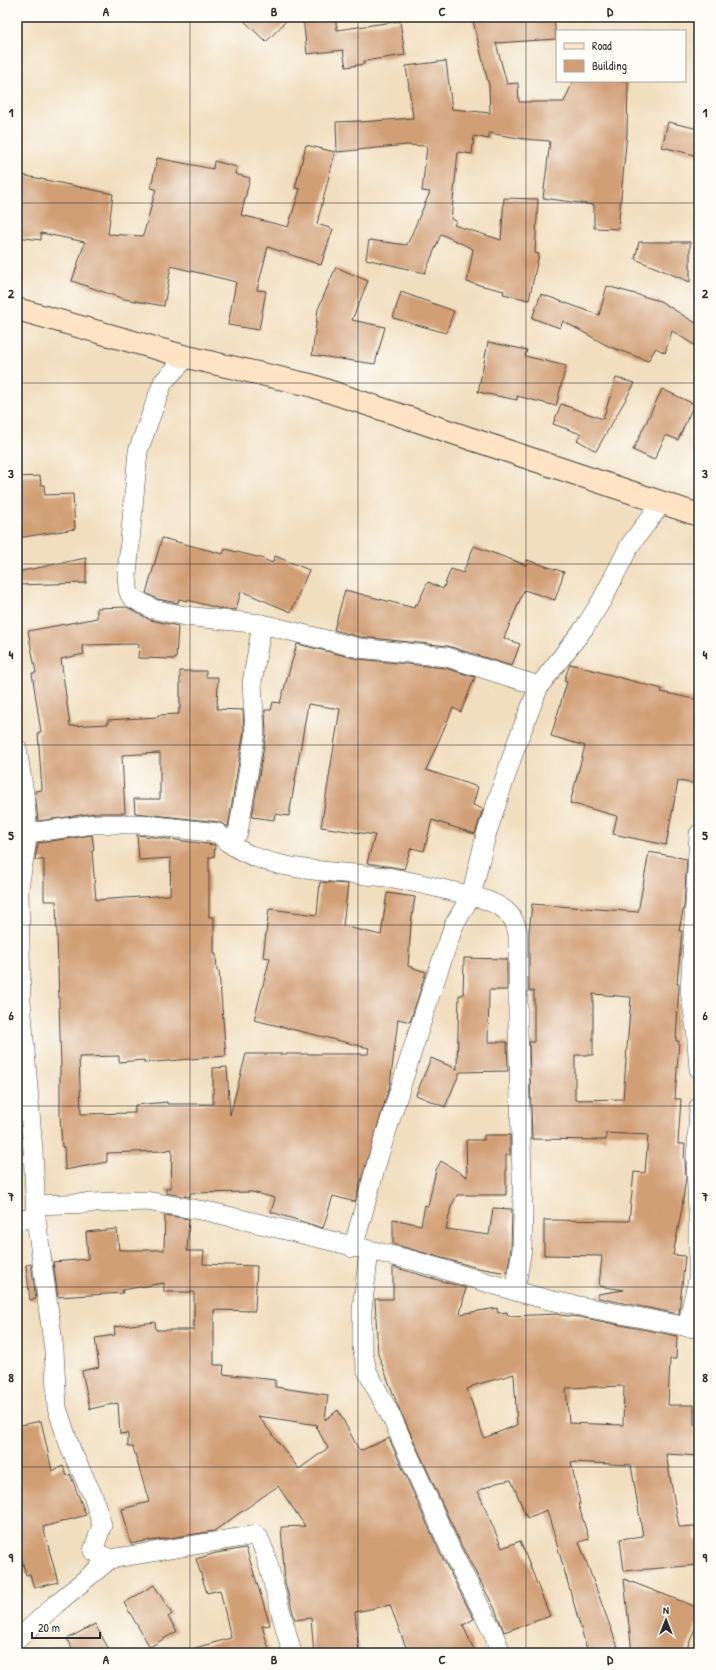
<svg xmlns="http://www.w3.org/2000/svg" width="716" height="1670" viewBox="0 0 716 1670" font-family="'Patrick Hand',sans-serif">
  <rect width="100%" height="100%" fill="#fdfcf7"/>
  <filter id="ink" filterUnits="userSpaceOnUse"><feTurbulence type="fractalNoise" baseFrequency=".025" numOctaves="2"/><feDisplacementMap in="SourceGraphic" scale="8" xChannelSelector="R" yChannelSelector="G"/><feConvolveMatrix kernelMatrix="1 2 1 2 8 2 1 2 1" color-interpolation-filters="sRGB"/></filter>
  <filter id="wash" filterUnits="userSpaceOnUse"><feTurbulence type="fractalNoise" baseFrequency=".012" numOctaves="4" result="noise"/><feDisplacementMap in="SourceGraphic" scale="16" xChannelSelector="R" yChannelSelector="G"/><feGaussianBlur stdDeviation="0.9" result="paint"/><feColorMatrix in="noise" values="0 0 0 0 0 0 0 0 0 0 0 0 0 0 0 0 0 1.4 0 .05"/><feComposite in="paint" operator="in"/></filter>
  <g filter="url(#wash)">
    <rect width="100%" height="100%" fill="#f1debe"/>
    <g id="blocks">
      <g fill="#d19f76" fill-rule="evenodd">
        <polygon points="240,17 290,17 266,42"/>
        <polygon points="303,17 335,17 337,30 400,21 405,55 364,61 364,64 346,67 343,50 307,54"/>
        <polygon points="472,17 554,17 556,39 496,43 507,84 518,83 519,102 564,102 573,81 628,81 627,133 618,229 594,228 594,205 543,198 550,141 524,139 489,133 489,139 474,136 472,154 458,152 451,219 456,221 454,225 501,240 504,198 538,199 535,253 539,254 529,300 503,294 504,291 467,282 473,249 441,234 425,273 366,259 369,240 407,245 430,192 422,191 427,146 407,145 337,152 336,122 361,121 361,122 413,118 406,66 446,61 452,109 490,113 489,86"/>
        <polygon points="668,122 699,129 699,156 662,147"/>
        <polygon points="306,145 335,152 317,224 333,229 321,265 268,247 257,290 266,291 259,330 228,325 236,282 171,266 164,306 124,299 72,281 85,242 41,233 41,240 17,237 17,174 113,194 108,234 143,236 156,189 151,188 157,158 213,169 214,161 237,167 235,174 250,178 241,215 288,227 300,189 295,188"/>
        <polygon points="639,242 690,242 690,282 635,259"/>
        <polygon points="336,267 368,281 352,320 385,327 375,364 312,355 318,309"/>
        <polygon points="607,286 660,301 699,325 699,348 672,331 665,353 656,348 648,361 608,346 563,321 560,328 532,318 541,294 599,315"/>
        <polygon points="401,292 454,311 446,333 393,318"/>
        <polygon points="488,342 527,350 525,356 566,366 556,406 517,396 517,400 478,392"/>
        <polygon points="616,378 635,383 596,451 577,440 581,434 553,424 561,404 603,419"/>
        <polygon points="662,389 694,404 678,440 666,435 654,460 633,450"/>
        <polygon points="40,476 41,485 44,485 45,495 73,494 75,529 17,538 17,477"/>
        <polygon points="162,538 223,554 225,549 261,558 272,563 275,556 309,570 291,612 241,591 236,610 222,609 187,600 187,601 179,599 178,603 157,599 146,593"/>
        <polygon points="474,546 526,565 527,560 564,572 555,600 524,590 504,638 520,644 512,666 448,646 361,637 334,630 345,590 414,608 415,604 417,605 428,582 443,589 451,569 463,573"/>
        <polygon points="86,558 86,583 17,585 17,572"/>
        <polygon points="127,607 150,620 178,626 176,659 138,658 139,644 82,645 84,654 61,659 70,726 108,724 108,720 158,717 158,715 179,714 179,709 180,709 180,671 206,671 206,677 218,677 217,709 243,710 244,731 228,827 219,822 135,813 134,799 160,799 160,753 122,755 125,813 96,813 38,821 35,791 42,790 38,732 41,732 32,673 36,673 28,631 97,618 97,608"/>
        <polygon points="297,644 358,659 445,668 475,677 461,712 453,708 426,770 478,787 473,805 483,809 475,834 432,820 424,851 411,848 404,869 367,863 375,835 321,827 340,709 308,704 289,816 275,814 274,820 252,817 266,734 265,710 271,710 273,702 280,703"/>
        <polygon points="570,664 662,689 661,692 699,700 699,784 678,781 666,845 613,834 617,816 570,803 585,746 551,736 567,682 564,681"/>
        <polygon points="92,835 94,850 92,851 96,900 170,895 171,858 139,860 137,835 215,845 214,857 209,857 209,917 214,917 214,954 216,954 217,971 219,971 226,1056 144,1063 144,1060 119,1062 119,1056 79,1057 81,1114 135,1113 135,1105 167,1102 167,1104 213,1104 213,1068 227,1067 230,1115 246,1054 368,1054 369,1048 254,1020 270,958 263,957 269,909 317,915 320,882 348,884 343,926 381,935 387,893 415,897 411,924 408,966 426,972 410,1022 398,1019 390,1085 355,1202 333,1196 323,1228 271,1212 275,1198 252,1192 190,1193 190,1197 166,1193 166,1188 171,1188 172,1149 162,1151 107,1153 107,1162 65,1170 64,1147 62,1147 60,1115 60,1067 61,1067 56,901 44,901 44,860 35,860 38,843"/>
        <path d="M649 852 687 859 684 906 679 931H682L677 984H679L676 1041H679L675 1099H681L678 1144H685L684 1159H685L686 1177 682 1208 673 1255 685 1256 679 1314 598 1298V1294L624 1290 599 1286 602 1256 544 1255V1220L629 1221 634 1172 645 1173 648 1135 606 1133V1140L532 1139 529 1042H534V991H529V933L532 904 638 912ZM593 994 631 997 623 1099 575 1100V1055H593Z"/>
        <polygon points="464,958 507,959 507,990 489,990 488,1042 507,1042 508,1071 460,1072 445,1107 416,1095 431,1058 457,1069 459,995 463,995"/>
        <polygon points="484,1135 510,1135 510,1155 506,1155 506,1195 457,1195 451,1207 446,1229 489,1235 493,1208 512,1209 511,1248 507,1273 478,1268 393,1244 393,1219 421,1225 425,1205 428,1206 436,1170 441,1161 467,1177 466,1140 484,1140"/>
        <path d="M165 1215 189 1219 187 1251H204L203 1264 257 1266 255 1311 214 1310V1365H224L223 1374 275 1380V1387L328 1395 325 1420 338 1410 359 1450 361 1449 362 1450 389 1438 441 1555 474 1619 463 1625 475 1653H408L390 1605 355 1612 359 1653H314L311 1618 295 1620 285 1583 281 1527 305 1526 278 1486 214 1531 150 1541V1540L131 1544 122 1509 149 1502 133 1447H128V1433L120 1434 118 1403 90 1409 82 1371 99 1367 95 1338 115 1335 114 1327 155 1322 156 1330H194V1292H164V1283L122 1290 123 1293 58 1297 53 1262 88 1259 86 1232 117 1229 119 1250H164ZM258 1416 318 1425 316 1427 328 1448 299 1469Z"/>
        <polygon points="31,1264 36,1299 30,1300 26,1265"/>
        <path d="M393 1267 466 1288 460 1314 497 1308 498 1313 507 1312 508 1316 559 1314V1315L579 1317 677 1336 676 1359H670L668 1405H694V1425H699V1456L666 1454 679 1527 695 1526 696 1539H699V1565L624 1571 620 1539 643 1536 631 1465 571 1462 580 1504H578L589 1539 579 1542 620 1653H588L547 1510 527 1518 511 1480 496 1483 478 1491 502 1548 520 1541 550 1616 504 1632 495 1609 461 1545 398 1406 378 1354 375 1299H393ZM514 1374 517 1425 484 1438 467 1389 472 1387V1386ZM624 1386 623 1425 569 1423 566 1388Z"/>
        <polygon points="41,1421 52,1471 63,1466 67,1476 70,1474 86,1515 43,1527 58,1582 34,1588 30,1574 26,1575 17,1542 17,1426"/>
        <polygon points="246,1548 270,1625 262,1626 270,1653 196,1653 195,1648 231,1638 220,1590 207,1593 196,1559 216,1553"/>
        <polygon points="624,1579 699,1608 699,1619 685,1653 632,1653"/>
        <polygon points="154,1585 172,1614 168,1617 177,1631 150,1647 124,1603"/>
        <polygon points="95,1624 111,1653 74,1653 67,1639"/>
      </g>
    </g>
  </g>
  <g filter="url(#ink)">
    <use href="#blocks" fill-opacity="0" stroke="#494641" stroke-width="1"/>
    <g fill="none" stroke-linecap="round" stroke-linejoin="round">
      <g stroke="#494641" stroke-width="20">
        <g id="street">
          <polyline points="187,357 163,382 138,451 127,575 128,589 130,595 134,599 153,609 185,616 262,624 359,648 447,657 539,686"/>
          <polyline points="17,748 24,793 28,833 19,888 21,1001 33,1150 36,1218 54,1350 57,1408 71,1450 93,1496 102,1525 93,1551 110,1559 56,1604 17,1640"/>
          <path d="M28 833 94 824H139L218 833C256 875 340 870 393 878 414 882 435 887 455 892 470 895 495 901 506 911 514 918 516 925 518 934V1026L523 1215 522 1249 515 1291"/>
          <polyline points="699,834 690,991 696,1029 699,1069"/>
          <polyline points="227,842 238,833 255,732 252,683 262,624"/>
          <polyline points="36,1205 146,1201 211,1212 415,1261 515,1291 553,1301 699,1329"/>
          <polyline points="17,1220 36,1218"/>
          <polyline points="353,1248 379,1155 430,995 454,925 471,896 486,835 516,745 539,686 585,627 602,600 630,545 661,504"/>
          <polyline points="369,1251 362,1310 362,1347 367,1371 392,1418 451,1550 492,1630 501,1653"/>
          <polyline points="687,1327 698,1280 698,1215 696,1163 699,1107"/>
          <polyline points="110,1559 255,1535 259,1538 265,1553 292,1653"/>
        </g>
      </g>
      <g stroke="#494641" stroke-width="24">
        <polyline id="secondary" points="17,309 187,357 310,385 699,515"/>
      </g>
      <use href="#street" stroke="#fff" stroke-width="19"/>
      <use href="#secondary" stroke="#fee4c5" stroke-width="22"/>
    </g>
  </g>
  <path fill="none" stroke="#2b2b2b" stroke-width="1" stroke-opacity="0.55" d="M190 17V1653M358 17V1653M526 17V1653M17 203H699M17 383H699M17 564H699M17 745H699M17 925H699M17 1106H699M17 1287H699M17 1467H699"/>
  <rect width="716" height="1670" fill="none" stroke="#fdfcf7" stroke-width="44"/>
  <rect x="556" y="30" width="130" height="52" fill="#fdfcf7" stroke="#a9a8a5"/>
  <rect x="564" y="43" width="20" height="6" fill="#fee4c5" stroke="#a9a8a5"/>
  <text x="592" y="50" font-size="12" fill="#2b2b2b">Road</text>
  <rect x="564" y="60" width="20" height="12" fill="#d19f76" stroke="#a9a8a5"/>
  <text x="592" y="70" font-size="12" fill="#2b2b2b">Building</text>
  <g transform="translate(666 1620)" stroke="#fdfcf7" stroke-width="3" paint-order="stroke">
  <path d="M0-3L7 15L0 10L-7 15Z" fill="#2b2b2b"/>
  <text y="-6" font-size="11" font-weight="bold" text-anchor="middle" fill="#2b2b2b">N</text>
  </g>
  <path d="M32 1632v6h68v-6" fill="none" stroke="#2b2b2b" stroke-width="2"/>
  <text x="38" y="1632" font-size="12" fill="#2b2b2b" stroke="#fdfcf7" stroke-width="3" paint-order="stroke">20 m</text>
  <rect x="22" y="22" width="672" height="1626" fill="none" stroke="#2b2b2b" stroke-width="1.5"/>
  <g font-size="13" text-anchor="middle" font-weight="bold" fill="#2b2b2b">
    <text x="106" y="16">A</text>
    <text x="274" y="16">B</text>
    <text x="442" y="16">C</text>
    <text x="610" y="16">D</text>
    <text x="11" y="117">1</text>
    <text x="705" y="117">1</text>
    <text x="11" y="298">2</text>
    <text x="705" y="298">2</text>
    <text x="11" y="478">3</text>
    <text x="705" y="478">3</text>
    <text x="11" y="659">4</text>
    <text x="705" y="659">4</text>
    <text x="11" y="840">5</text>
    <text x="705" y="840">5</text>
    <text x="11" y="1020">6</text>
    <text x="705" y="1020">6</text>
    <text x="11" y="1201">7</text>
    <text x="705" y="1201">7</text>
    <text x="11" y="1382">8</text>
    <text x="705" y="1382">8</text>
    <text x="11" y="1562">9</text>
    <text x="705" y="1562">9</text>
    <text x="106" y="1664">A</text>
    <text x="274" y="1664">B</text>
    <text x="442" y="1664">C</text>
    <text x="610" y="1664">D</text>
  </g>
</svg>
